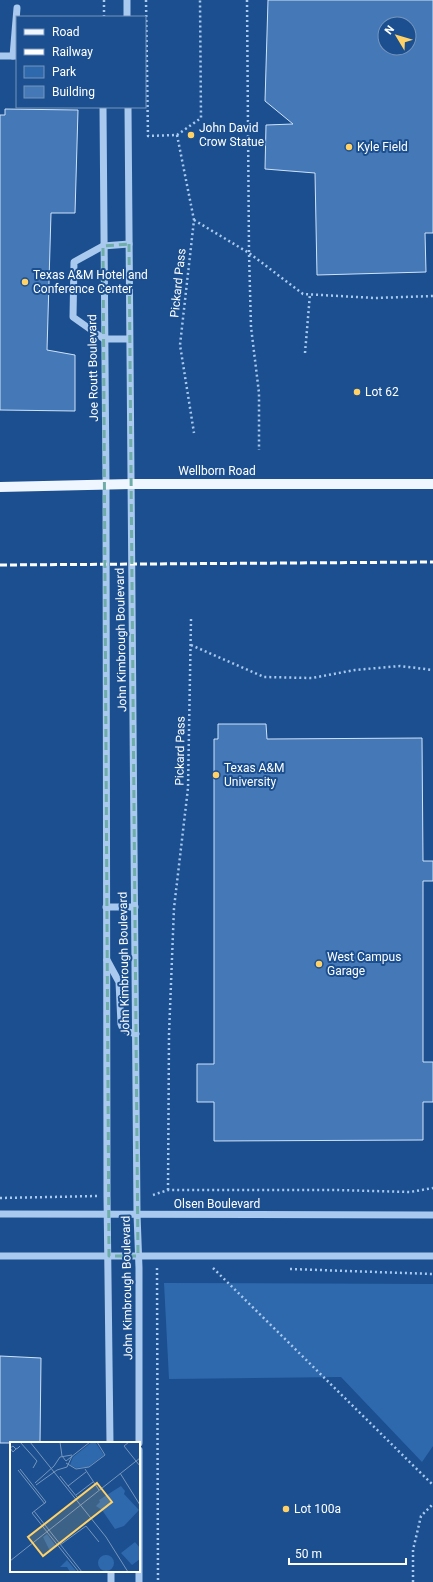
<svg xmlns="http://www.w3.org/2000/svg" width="433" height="1582" viewBox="0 0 433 1582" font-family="Roboto,sans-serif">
  <rect width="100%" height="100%" fill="#1b4f8f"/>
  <polygon fill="#2e69ad" points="164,1283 433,1284 433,1446 422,1462 341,1377 169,1379"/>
  <g fill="#4478b7" stroke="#cfe3fa" fill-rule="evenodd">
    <path d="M268 0H433V233H425L426 272 317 275 315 173 265 169 266 125 293 124 265 101ZM385 24H409V48H385Z"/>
    <polygon points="5,109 78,110 75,213 51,213 47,350 75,355 75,411 0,410 0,115 5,115"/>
    <polygon points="218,724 266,724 267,739 422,738 423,861 433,861 433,881 423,881 423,1062 433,1062 433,1102 423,1102 423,1140 214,1141 214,1102 197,1102 197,1064 214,1064 214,739 218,739"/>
    <polygon points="0,1356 41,1358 40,1443 0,1443"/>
  </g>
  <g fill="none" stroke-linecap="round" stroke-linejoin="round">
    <g stroke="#a9c9ee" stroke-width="2.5" stroke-dasharray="2 3" stroke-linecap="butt">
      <polyline points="146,0 148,136 177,135 201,118 200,0"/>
      <polyline points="247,0 249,253 251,327 259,393 259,450"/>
      <polyline points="104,17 104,0"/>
      <polyline points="177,135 194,220 180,345 194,433"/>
      <polyline points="194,220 249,253 303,294 375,298 433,296"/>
      <polyline points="305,353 310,294"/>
      <polyline points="191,645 264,677 312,678 355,670 400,666 433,670"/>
      <polyline points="168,1190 169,1034 174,908 188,788 191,619"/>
      <polyline points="153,1195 168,1190 337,1190 410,1192 433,1188"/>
      <polyline points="0,1198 98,1196"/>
      <polyline points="157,1268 158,1582"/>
      <polyline points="213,1268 433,1485"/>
      <polyline points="290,1269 433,1274"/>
      <polyline points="413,1582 413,1550 421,1516 433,1504"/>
    </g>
    <g stroke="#a9c9ee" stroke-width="7">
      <polyline points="127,0 127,17"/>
      <polyline points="0,56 17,56"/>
      <polyline points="13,56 17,8"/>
      <polyline points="103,107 106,484 107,1196 110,1443"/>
      <polyline points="128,107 137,1214 139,1268 139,1443"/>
      <polyline points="129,244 103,246 74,262 73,317 104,339 129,339"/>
      <polyline points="106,907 135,907"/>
      <path d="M107 960 119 982 121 1024C123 1031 129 1032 136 1034"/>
      <polyline points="0,1214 433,1215"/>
      <polyline points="0,1256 433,1256"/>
      <polyline points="139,1450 139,1582"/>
      <polyline points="111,1571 111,1582"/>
    </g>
    <polyline stroke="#f0f6ff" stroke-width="10" points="0,487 131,484 433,484"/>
    <polyline stroke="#fff" stroke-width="3" stroke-dasharray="7 3" stroke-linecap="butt" points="0,565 433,562"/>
  </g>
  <path fill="none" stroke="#6fada8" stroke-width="3" stroke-dasharray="8 5" stroke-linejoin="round" d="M129 244 138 1256H109L103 246Z"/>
  <g fill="#ffd166" stroke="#1b4f8f" stroke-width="1.5">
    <circle cx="191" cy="135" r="4"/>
    <circle cx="349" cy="147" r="4"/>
    <circle cx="25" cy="282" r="4"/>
    <circle cx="357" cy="392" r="4"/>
    <circle cx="216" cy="775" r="4"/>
    <circle cx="319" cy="964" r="4"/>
    <circle cx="286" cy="1509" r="4"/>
  </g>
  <g text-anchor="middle" stroke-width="4" stroke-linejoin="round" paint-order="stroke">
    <g font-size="12" fill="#fff" stroke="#1b4f8f" text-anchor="start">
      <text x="199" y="132">John David<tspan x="199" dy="14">Crow Statue</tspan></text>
      <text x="357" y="151">Kyle Field</text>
      <text x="33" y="279">Texas A&amp;M Hotel and<tspan x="33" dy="14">Conference Center</tspan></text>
      <text x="365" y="396">Lot 62</text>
      <text x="224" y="772">Texas A&amp;M<tspan x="224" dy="14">University</tspan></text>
      <text x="327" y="961">West Campus<tspan x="327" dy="14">Garage</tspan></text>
      <text x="294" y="1513">Lot 100a</text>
    </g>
    <g font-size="12" fill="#fff" stroke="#1b4f8f">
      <text transform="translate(178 283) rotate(-84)" y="4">Pickard Pass</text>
      <text transform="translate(93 368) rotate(-91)" y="4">Joe Routt Boulevard</text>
      <text x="217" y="475">Wellborn Road</text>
      <text transform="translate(121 640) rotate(-91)" y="4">John Kimbrough Boulevard</text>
      <text transform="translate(180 751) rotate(-89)" y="4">Pickard Pass</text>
      <text transform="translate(124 964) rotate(-91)" y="4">John Kimbrough Boulevard</text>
      <text x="217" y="1208">Olsen Boulevard</text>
      <text transform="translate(127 1288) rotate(-91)" y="4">John Kimbrough Boulevard</text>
    </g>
  </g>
  <g transform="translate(10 1442)">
    <rect width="130" height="130" fill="#1b4f8f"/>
    <path d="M82 0H85L94 13 78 25 66 26 60 23 63 15ZM111 44 115 49 114 52 129 68 114 84 105 87 92 68 86 64 90 60 89 58ZM37 92 46 104 40 109 33 95ZM125 100 130 106V117L122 123 111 111ZM88 121a8 8 0 1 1 16 0a8 8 0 1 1-16 0ZM57 118 67 130H60L57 125H50Z" fill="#2e69ad"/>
    <path fill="none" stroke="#7695bc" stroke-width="1" d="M10 0 27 19 23 26M20 0 96 95 118 130M50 0 52 14 56 19M119 0 114 4 130 24M6 7 3 4 0 6 3 10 6 7 8 6 10 4M56 19 80 0M56 21 66 27 79 25 95 13 87 0M10 27 36 60M75 27 89 48M8 28 35 62M110 31 130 63M50 34 67 55M25 41 44 24 50 15 62 13M26 43 47 28 57 25 62 14M58 44 76 30M66 53 83 40M36 60 22 71 69 130M24 69 72 130M50 103 76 84 89 100M0 119 130 16"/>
    <path fill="#ffd166" fill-opacity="0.15" stroke="#ffd166" stroke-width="2" d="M87 41 102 60 33 114 18 95Z"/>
    <rect width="130" height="130" fill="none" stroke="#fff" stroke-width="2"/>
  </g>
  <rect x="16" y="16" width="130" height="92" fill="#1b4f8f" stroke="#7695bc"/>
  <rect x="24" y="29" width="20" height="6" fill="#f0f6ff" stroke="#7695bc"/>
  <text x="52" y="36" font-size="12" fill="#ffffff">Road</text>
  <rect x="24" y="49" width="20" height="6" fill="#ffffff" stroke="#7695bc"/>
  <text x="52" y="56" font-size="12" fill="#ffffff">Railway</text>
  <rect x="24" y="66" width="20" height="12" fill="#2e69ad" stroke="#7695bc"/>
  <text x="52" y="76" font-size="12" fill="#ffffff">Park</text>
  <rect x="24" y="86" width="20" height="12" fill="#4478b7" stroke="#7695bc"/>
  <text x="52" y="96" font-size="12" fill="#ffffff">Building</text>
  <g transform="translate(397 36) rotate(308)"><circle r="19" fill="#1b4f8f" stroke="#7695bc"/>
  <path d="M0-3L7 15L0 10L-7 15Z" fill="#ffd166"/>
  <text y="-6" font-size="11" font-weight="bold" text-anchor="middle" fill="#ffffff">N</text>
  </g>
  <path d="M289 1558v6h117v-6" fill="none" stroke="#ffffff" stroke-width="2"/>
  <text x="295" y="1558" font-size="12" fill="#ffffff" stroke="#1b4f8f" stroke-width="3" paint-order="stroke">50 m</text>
</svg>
